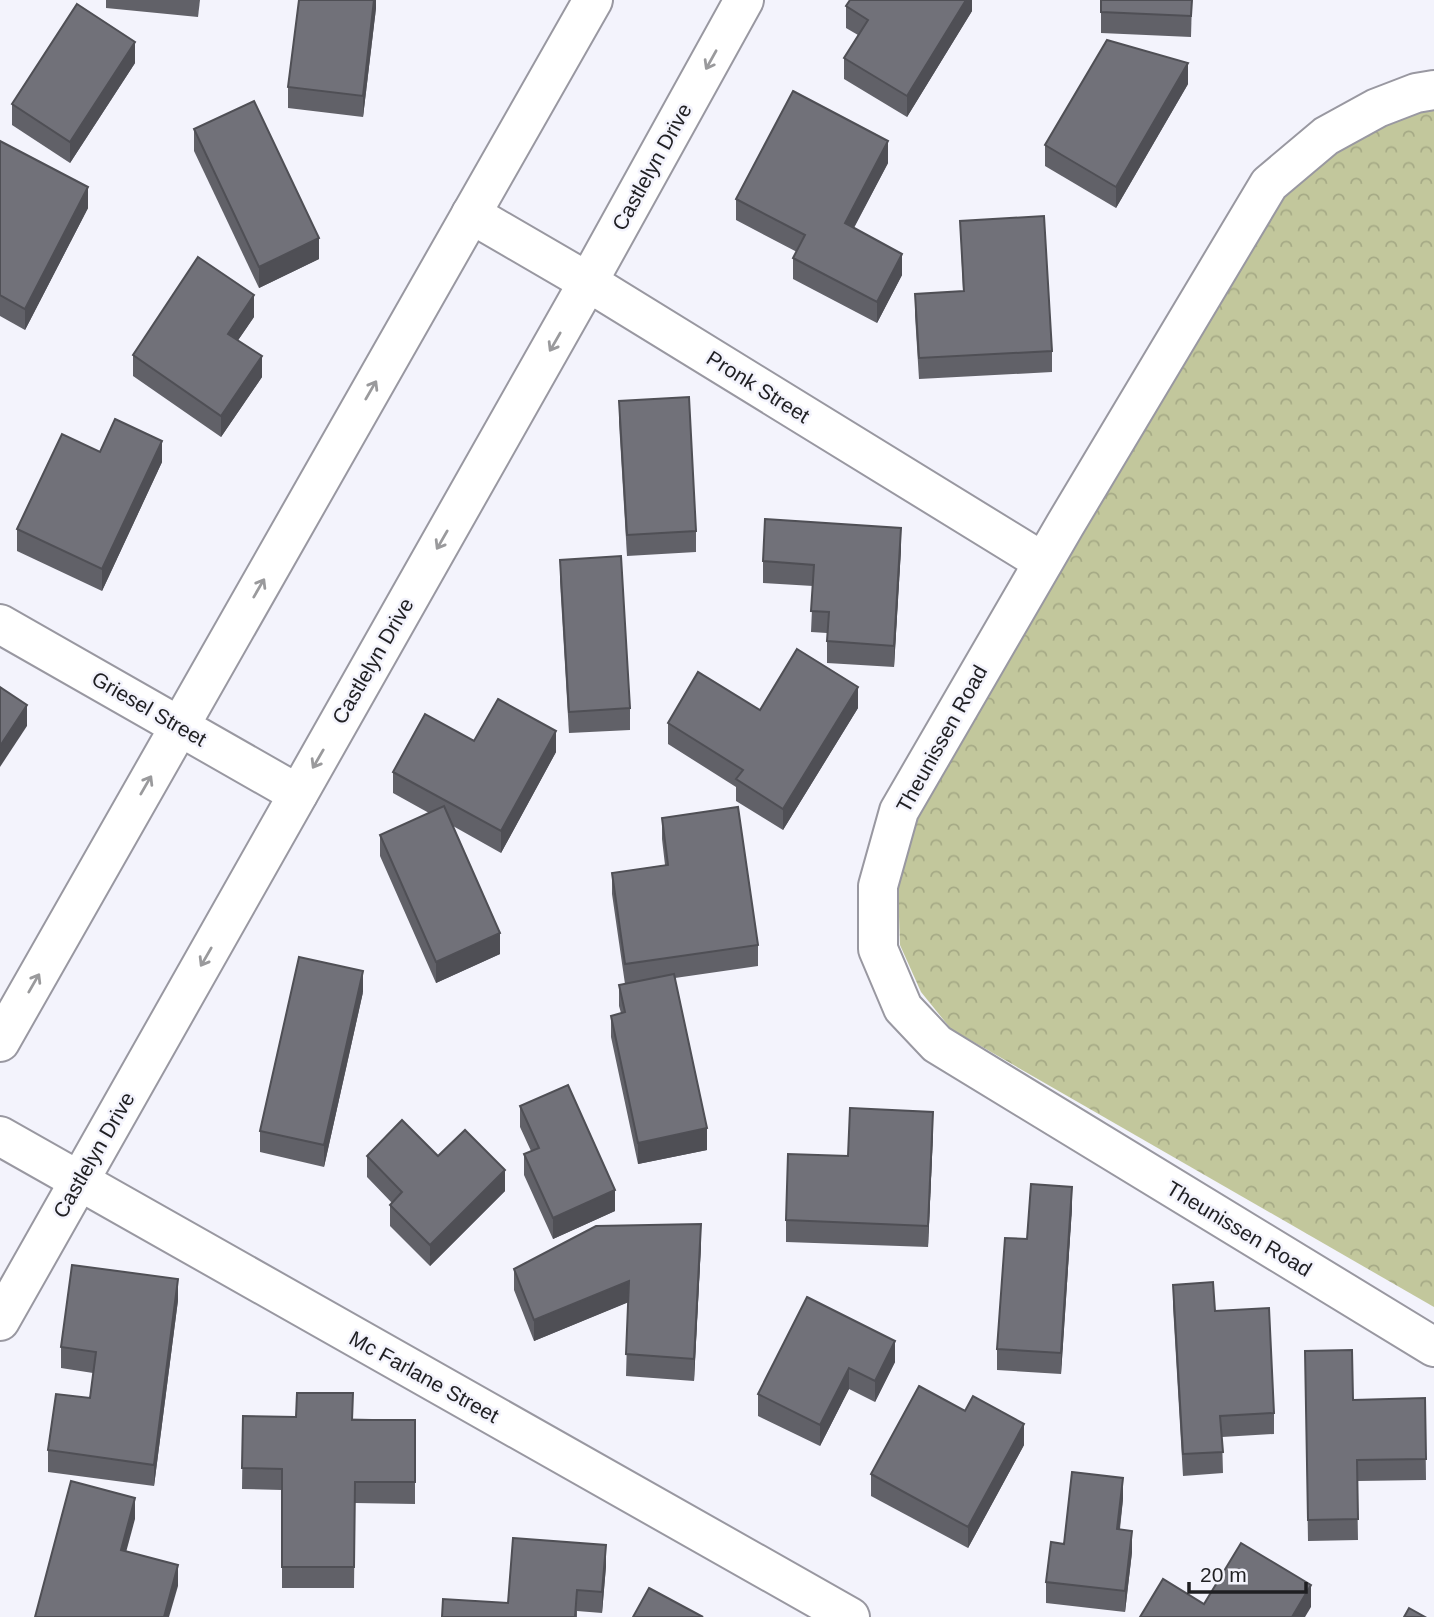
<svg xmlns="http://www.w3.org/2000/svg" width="1434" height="1617" viewBox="0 0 1434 1617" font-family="Arial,sans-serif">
  <defs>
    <pattern id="park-crowns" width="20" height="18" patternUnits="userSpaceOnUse" patternTransform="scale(1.75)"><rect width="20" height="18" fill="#c2c79c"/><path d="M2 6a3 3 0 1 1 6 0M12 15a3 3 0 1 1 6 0" fill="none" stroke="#a6aa86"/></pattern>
  </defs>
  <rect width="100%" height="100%" fill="#f3f3fc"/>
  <polygon fill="url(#park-crowns)" points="1434,98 1434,1307 951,1029 921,992 900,945 898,888 915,823 1282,184 1351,128"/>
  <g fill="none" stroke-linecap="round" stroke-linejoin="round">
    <g stroke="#9998a1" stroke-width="42">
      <g id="minor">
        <polyline points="1434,90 1416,93 1377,108 1326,136 1269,184 1065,525 899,811 878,886 878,949 903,1008 937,1044 1434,1347"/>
        <polyline points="471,214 588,282 1043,562"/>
        <polyline points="0,624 298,794"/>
        <polyline points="0,1042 593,0"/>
        <polyline points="0,1136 850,1617"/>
        <polyline points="0,1321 588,282 744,0"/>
      </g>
    </g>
    <use href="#minor" stroke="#fff" stroke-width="38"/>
  </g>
  <g fill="#616168">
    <polygon points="106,0 200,0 198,17 106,8"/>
    <polygon points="376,0 376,8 363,117 288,108 288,87"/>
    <polygon points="972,0 972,11 907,117 844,79 844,58 858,35 846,28 846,6"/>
    <polygon points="1101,0 1192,0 1191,37 1101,33"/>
    <polygon points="135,63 70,163 12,125 12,104"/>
    <polygon points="1188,84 1116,208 1045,166 1045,145"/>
    <polygon points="194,129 319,259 259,288 194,151"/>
    <polygon points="0,141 88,208 25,330 0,316"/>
    <polygon points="888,163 854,228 902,275 877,323 793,279 793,258 797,252 736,220 736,199"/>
    <polygon points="960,221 1052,351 1052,372 919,379 915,315 915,294 963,291"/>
    <polygon points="254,317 238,340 262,377 221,437 133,376 133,355"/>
    <polygon points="619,401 696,531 696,552 627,556 619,422"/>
    <polygon points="100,452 162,462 102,591 17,551 17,529"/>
    <polygon points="901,549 894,667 827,663 827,633 811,632 813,586 763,583 763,561"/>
    <polygon points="560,560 630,708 630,730 569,733 560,581"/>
    <polygon points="858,708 783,830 736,801 736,787 668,744 668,723 760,710"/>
    <polygon points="474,741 556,752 501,853 453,826 500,954 436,983 380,856 380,835 429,813 393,793 393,772"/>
    <polygon points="662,818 758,945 758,966 675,978 707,1150 638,1164 611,1037 611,1016 621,1013 619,1006 619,985 625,984 612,894 612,873 665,865 662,839"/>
    <polygon points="363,992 324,1167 260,1152 260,1131"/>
    <polygon points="520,1106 615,1211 553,1239 524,1175 524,1154 531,1151 520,1127"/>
    <polygon points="933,1133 928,1247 786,1242 786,1220"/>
    <polygon points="367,1156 438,1156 505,1191 430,1266 390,1226 390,1205 392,1203 367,1177"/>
    <polygon points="1072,1208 1061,1374 997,1370 997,1349 1027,1239"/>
    <polygon points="701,1245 694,1381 626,1376 628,1302 534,1341 514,1290 514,1269"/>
    <polygon points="1173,1285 1215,1311 1274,1413 1274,1434 1222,1437 1223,1473 1183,1476 1173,1306"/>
    <polygon points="807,1297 895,1362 875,1402 849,1389 820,1446 758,1416 758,1394"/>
    <polygon points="178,1300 154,1486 48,1472 48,1450 90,1398 93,1373 61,1368 61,1347"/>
    <polygon points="1305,1351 1353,1400 1425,1398 1426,1480 1357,1481 1358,1540 1308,1541"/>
    <polygon points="965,1411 1024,1445 968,1548 871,1496 871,1474"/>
    <polygon points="243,1416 415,1420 415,1504 355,1503 354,1588 282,1588 282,1490 242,1489"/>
    <polygon points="1123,1499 1120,1529 1132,1552 1125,1612 1046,1603 1046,1582 1064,1544"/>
    <polygon points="606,1566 602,1613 577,1611 577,1617 442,1617 508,1603"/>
  </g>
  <g fill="#4f4f55">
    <polygon points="374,0 376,0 376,8 363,117 363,96"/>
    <polygon points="966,0 972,0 972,11 907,117 907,96"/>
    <polygon points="135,42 135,63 70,163 70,142"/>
    <polygon points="1188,63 1188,84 1116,208 1116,187"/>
    <polygon points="888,141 888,163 845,244 845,223"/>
    <polygon points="88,187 88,208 25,330 25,309"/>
    <polygon points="319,238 319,259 259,288 259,267"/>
    <polygon points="902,254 902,275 877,323 877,302"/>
    <polygon points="254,295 254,317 228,355 228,334"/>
    <polygon points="262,356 262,377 221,437 221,416"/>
    <polygon points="162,441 162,462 102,591 102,569"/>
    <polygon points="901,528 901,549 894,667 894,646"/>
    <polygon points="858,687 858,708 783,830 783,809"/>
    <polygon points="27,705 27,726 0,767 0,746"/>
    <polygon points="556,731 556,752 501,853 501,831"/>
    <polygon points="500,933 500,954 436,983 436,962"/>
    <polygon points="363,971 363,992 324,1167 324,1145"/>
    <polygon points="933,1112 933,1133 928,1247 928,1226"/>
    <polygon points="707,1128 707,1150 638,1164 638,1143"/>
    <polygon points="505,1170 505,1191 430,1266 430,1245"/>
    <polygon points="1072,1187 1072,1208 1061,1374 1061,1353"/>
    <polygon points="615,1190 615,1211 553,1239 553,1218"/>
    <polygon points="701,1224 701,1245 694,1381 694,1359"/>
    <polygon points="178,1279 178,1300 154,1486 154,1465"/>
    <polygon points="629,1281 629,1302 534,1341 534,1320"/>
    <polygon points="895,1341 895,1362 875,1402 875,1381"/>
    <polygon points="849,1368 849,1389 820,1446 820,1425"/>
    <polygon points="1024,1424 1024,1445 968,1548 968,1527"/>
    <polygon points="1123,1478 1123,1499 1117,1550 1117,1529"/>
    <polygon points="135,1498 135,1519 121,1571 121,1550"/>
    <polygon points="1132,1531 1132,1552 1125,1612 1125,1591"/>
    <polygon points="606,1545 606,1566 602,1613 602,1592"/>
    <polygon points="178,1565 178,1586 169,1617 164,1617"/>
    <polygon points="1311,1585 1311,1607 1305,1617 1292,1617"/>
  </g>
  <g fill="#717179" stroke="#4f4f55" stroke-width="2">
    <polygon points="299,0 374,0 363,96 288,87"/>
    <polygon points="850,0 966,0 907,96 844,58 868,20 846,6"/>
    <polygon points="1101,0 1192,0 1191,16 1101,12"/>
    <polygon points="77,4 135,42 70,142 12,104"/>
    <polygon points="1107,40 1188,63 1116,187 1045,145"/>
    <polygon points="793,91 888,141 845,223 902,254 877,302 793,258 805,235 736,199"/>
    <polygon points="254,101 319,238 259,267 194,129"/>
    <polygon points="0,141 88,187 25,309 0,295"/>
    <polygon points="1044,216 1052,351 919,358 915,294 964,291 960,221"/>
    <polygon points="198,257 254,295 228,334 262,356 221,416 133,355"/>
    <polygon points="689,397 696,531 627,535 619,401"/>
    <polygon points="115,419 162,441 102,569 17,529 62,434 100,452"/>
    <polygon points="765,519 901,528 894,646 827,641 829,612 811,611 814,565 763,561"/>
    <polygon points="621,556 630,708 569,712 560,560"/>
    <polygon points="797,649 858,687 783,809 736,779 743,770 668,723 698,672 760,710"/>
    <polygon points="0,687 27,705 0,746"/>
    <polygon points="498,699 556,731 501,831 393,772 425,714 474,741"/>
    <polygon points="444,806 500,933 436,962 380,835"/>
    <polygon points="738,807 758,945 625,964 612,873 668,865 662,818"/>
    <polygon points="299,957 363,971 324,1145 260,1131"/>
    <polygon points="674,974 707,1128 638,1143 611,1016 625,1012 619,985"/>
    <polygon points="568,1085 615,1190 553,1218 524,1154 539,1148 520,1106"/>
    <polygon points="850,1108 933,1112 928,1226 786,1220 788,1154 848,1156"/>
    <polygon points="402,1120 438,1156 465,1130 505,1170 430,1245 390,1205 402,1192 367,1156"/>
    <polygon points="1031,1184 1072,1187 1061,1353 997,1349 1005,1238 1027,1239"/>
    <polygon points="701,1224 694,1359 626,1354 629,1281 534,1320 514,1269 596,1226"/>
    <polygon points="72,1265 178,1279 154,1465 48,1450 56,1394 90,1398 96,1352 61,1347"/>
    <polygon points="1213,1282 1215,1311 1269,1308 1274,1413 1220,1416 1223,1452 1183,1454 1173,1285"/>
    <polygon points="807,1297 895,1341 875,1381 849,1368 820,1425 758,1394"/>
    <polygon points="1352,1350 1353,1400 1425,1398 1426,1459 1357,1460 1358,1519 1308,1520 1305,1351"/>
    <polygon points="919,1386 965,1411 973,1396 1024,1424 968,1527 871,1474"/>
    <polygon points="297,1393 353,1393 352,1420 415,1420 415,1482 355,1482 354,1567 282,1567 282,1469 242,1468 243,1416 296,1417"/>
    <polygon points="1072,1472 1123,1478 1117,1529 1132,1531 1125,1591 1046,1582 1051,1542 1064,1544"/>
    <polygon points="71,1481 135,1498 121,1550 178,1565 164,1617 35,1617"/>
    <polygon points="513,1538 606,1545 602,1592 577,1590 575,1617 442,1617 443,1599 508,1603"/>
    <polygon points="1241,1543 1311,1585 1292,1617 1140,1617 1163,1579 1204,1604"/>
    <polygon points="649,1588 703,1617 633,1617"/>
    <polygon points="1409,1608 1425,1617 1404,1617"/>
  </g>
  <defs><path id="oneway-shaft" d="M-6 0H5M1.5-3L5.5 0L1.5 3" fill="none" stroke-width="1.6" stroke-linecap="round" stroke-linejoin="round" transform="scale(1.75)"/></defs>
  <g stroke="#9a9a9c">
    <use href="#oneway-shaft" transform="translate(711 60) rotate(119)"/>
    <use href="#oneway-shaft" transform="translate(555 342) rotate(120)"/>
    <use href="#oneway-shaft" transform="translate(371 390) rotate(-60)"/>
    <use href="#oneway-shaft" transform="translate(442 540) rotate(120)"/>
    <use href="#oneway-shaft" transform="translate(259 588) rotate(-60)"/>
    <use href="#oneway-shaft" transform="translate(318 759) rotate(120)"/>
    <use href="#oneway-shaft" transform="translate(146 785) rotate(-60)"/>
    <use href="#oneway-shaft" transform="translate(206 957) rotate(120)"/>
    <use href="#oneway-shaft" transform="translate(34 983) rotate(-60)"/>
  </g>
  <g text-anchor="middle" stroke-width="5" stroke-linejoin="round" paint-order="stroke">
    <g font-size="21" fill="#1f1f22" stroke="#f3f3fc">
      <text transform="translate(652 167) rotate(-61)" y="7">Castlelyn Drive</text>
      <text transform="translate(758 387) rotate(32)" y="7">Pronk Street</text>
      <text transform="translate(373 661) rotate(-60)" y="7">Castlelyn Drive</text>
      <text transform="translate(149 709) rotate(30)" y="7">Griesel Street</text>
      <text transform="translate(942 739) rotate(-61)" y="7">Theunissen Road</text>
      <text transform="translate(94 1155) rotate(-60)" y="7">Castlelyn Drive</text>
      <text transform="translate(1239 1229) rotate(31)" y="7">Theunissen Road</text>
      <text transform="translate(424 1377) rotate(29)" y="7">Mc Farlane Street</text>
    </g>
  </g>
  <path d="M1189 1582v10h117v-10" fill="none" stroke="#1f1f22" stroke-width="3.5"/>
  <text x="1200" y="1582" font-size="21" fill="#1f1f22" stroke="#f3f3fc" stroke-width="5" paint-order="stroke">20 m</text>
</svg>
